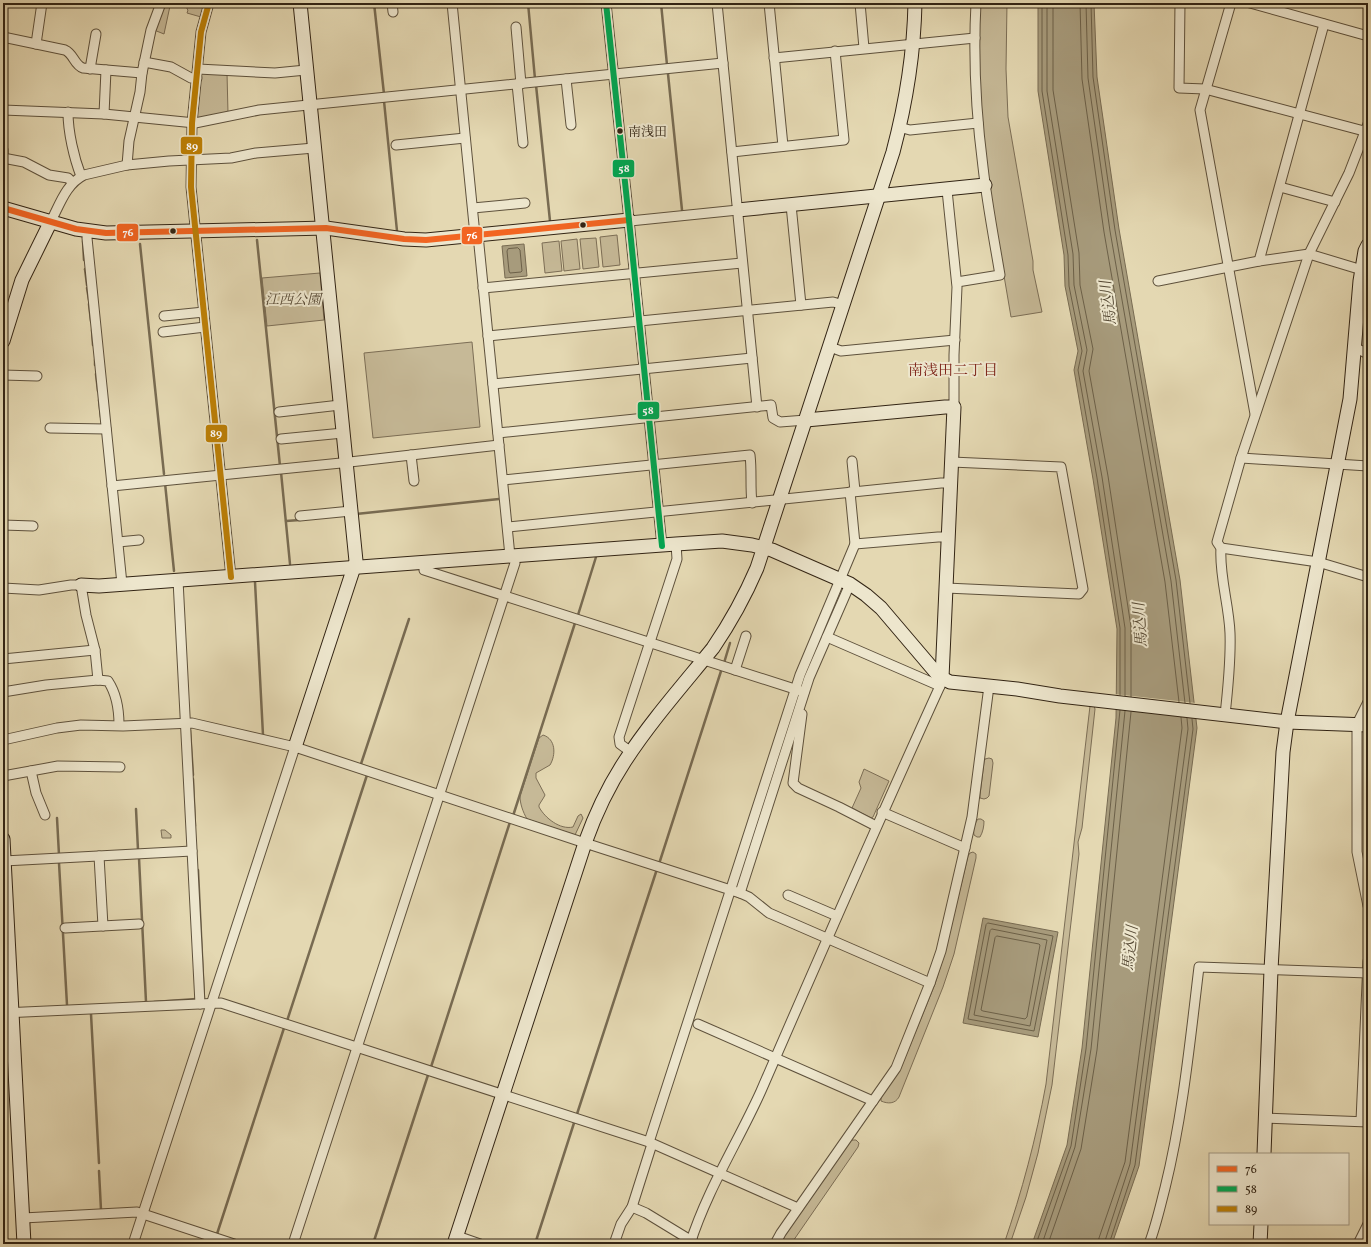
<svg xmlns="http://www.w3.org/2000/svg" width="1371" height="1247" viewBox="0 0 1371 1247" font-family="Vollkorn,'Noto Serif JP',serif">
  <rect width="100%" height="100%" fill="#e4d8b2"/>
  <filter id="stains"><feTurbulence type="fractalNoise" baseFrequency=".005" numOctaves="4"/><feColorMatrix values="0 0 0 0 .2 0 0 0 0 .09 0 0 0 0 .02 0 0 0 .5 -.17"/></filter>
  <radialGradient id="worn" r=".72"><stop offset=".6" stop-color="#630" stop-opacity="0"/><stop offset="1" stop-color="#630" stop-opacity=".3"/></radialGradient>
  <g fill="#c6b997" stroke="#7c6e56">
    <polygon points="164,3 175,3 175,4 172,4 171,6 170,6 164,34 154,30"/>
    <polygon points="185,3 198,3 203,7 201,17 187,13 188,10 187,9 187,7 184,7"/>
    <path d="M980 3H1007L1006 69 1008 117 1033 261V270L1042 312 1011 317C999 245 985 173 980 100 978 68 979 35 980 3Z"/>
    <polygon points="203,72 227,73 228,113 197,119 195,118 201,74"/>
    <polygon points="617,235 620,265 603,267 600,237"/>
    <polygon points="596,238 599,267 583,269 580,239"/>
    <polygon points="577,239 580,269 564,271 561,241"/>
    <polygon points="559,241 562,271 545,273 542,243"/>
    <polygon points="320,273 324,320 267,326 262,278"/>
    <polygon points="472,342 480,427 373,438 364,353"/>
    <path d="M1090 706H1094L1095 709 1082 828 1078 842 1079 854 1052 1085 1038 1153 1026 1197 1010 1244H1004C1022 1191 1036 1139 1046 1084Z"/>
    <path d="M543 735C556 739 556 755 550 765L536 773V778L545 795 544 797 539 805V807C545 818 560 830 573 827L578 816 581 814 583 818 575 835 527 819C523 812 520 804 520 796L539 738Z"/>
    <polygon points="989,758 992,759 993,763 989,796 987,798 984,799 980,798 980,795 984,762 985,759"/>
    <polygon points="864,769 889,781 873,817 871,818 852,808 861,788 859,782"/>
    <path d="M978 819H981L984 821C984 826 983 832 980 837H977L974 835C973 830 974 824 978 819Z"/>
    <polygon points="161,830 165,830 171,835 171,838 162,838"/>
    <path d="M973 852 976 854V858L954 954 943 987 899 1097C895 1104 888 1104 881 1101V1097L900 1070 935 984 945 952 968 856 970 853Z"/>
    <polygon points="853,1140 856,1140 859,1143 858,1147 791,1244 780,1244 785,1235 850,1141"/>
  </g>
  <g fill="#a79b7c" stroke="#786b52">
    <polygon points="1038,3 1094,3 1097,77 1119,229 1180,580 1197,728 1139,1166 1112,1244 1032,1244 1067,1145 1082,1048 1116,718 1117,629 1093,479 1074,370 1078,351 1065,286 1064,255 1038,91"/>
    <polygon points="524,244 527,276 505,278 502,246"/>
    <polygon points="983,918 1058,932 1038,1037 963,1023"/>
  </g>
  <polygon fill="#e4d8b2" points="1114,694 1196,703 1198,716 1114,697"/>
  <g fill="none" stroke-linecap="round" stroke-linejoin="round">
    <g stroke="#6c6048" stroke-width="1">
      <polyline points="1042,3 1042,91 1068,255 1069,286 1082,351 1078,370 1097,478 1120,628 1120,695"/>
      <polyline points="1047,3 1047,91 1073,254 1074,285 1087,350 1083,371 1102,477 1125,628 1125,696"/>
      <polyline points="1053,3 1053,90 1079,253 1080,285 1093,349 1089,371 1108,476 1131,627 1131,697"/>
      <polyline points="1080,3 1082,79 1104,232 1165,582 1179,702"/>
      <polyline points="1086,3 1088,78 1110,231 1171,581 1185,703"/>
      <polyline points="1091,3 1093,77 1115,230 1176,580 1190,703"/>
      <polygon points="518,248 520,250 522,271 521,272 510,273 509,271 507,251 508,249"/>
      <polygon points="988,923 1053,936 1034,1031 968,1019 986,925"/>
      <polygon points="992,929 1047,940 1030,1026 974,1015 990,931"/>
      <polygon points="997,936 1039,944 1040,945 1027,1017 1025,1019 983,1011 981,1010 995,938"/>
      <polyline points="1036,1244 1071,1146 1086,1049 1120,710"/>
      <polyline points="1042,1244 1075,1147 1091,1049 1125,711"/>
      <polyline points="1048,1244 1081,1149 1097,1050 1131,712"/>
      <polyline points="1098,1244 1099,1238 1125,1162 1182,728 1181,717"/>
      <polyline points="1104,1244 1130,1164 1188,729 1187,718"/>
      <polyline points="1109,1244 1135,1165 1193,729 1192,719"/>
    </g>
    <g stroke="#786b52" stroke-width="2.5">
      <polyline points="374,3 384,94"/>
      <polyline points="528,3 535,79"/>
      <polyline points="661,3 667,65"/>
      <polyline points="668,74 682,210"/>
      <polyline points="536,85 550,221"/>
      <polyline points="384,101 397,231"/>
      <polyline points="257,240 280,466"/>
      <polyline points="83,241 84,260"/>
      <polyline points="140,244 164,474"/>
      <polyline points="85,269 87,285"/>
      <polyline points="87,288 89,300"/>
      <polyline points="89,304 91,321"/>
      <polyline points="92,330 93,345"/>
      <polyline points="95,360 95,365"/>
      <polyline points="96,374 98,391"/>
      <polyline points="99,400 101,417"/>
      <polyline points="281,472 290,564"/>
      <polyline points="165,483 174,571"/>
      <polyline points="356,514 499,499"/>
      <polyline points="286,521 300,520"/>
      <polyline points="255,582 263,735"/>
      <polyline points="578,615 596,557"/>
      <polyline points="724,663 730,643"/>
      <polyline points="190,730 193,775"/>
      <polyline points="361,764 409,619"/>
      <polyline points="193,779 195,826"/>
      <polyline points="136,809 138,850"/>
      <polyline points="513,816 575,623"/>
      <polyline points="57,818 59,855"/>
      <polyline points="139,858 146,1002"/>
      <polyline points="59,863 67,1005"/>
      <polyline points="659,864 722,668"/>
      <polyline points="198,870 204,999"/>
      <polyline points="154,1002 196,999"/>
      <polyline points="91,1014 99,1163"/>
      <polyline points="287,1021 367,775"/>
      <polyline points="431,1067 510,822"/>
      <polyline points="577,1114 657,869"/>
      <polyline points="99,1171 101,1210"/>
      <polyline points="217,1234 284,1028"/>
      <polyline points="214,1244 214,1242"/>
      <polyline points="373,1244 428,1075"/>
      <polyline points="535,1244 574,1123"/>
    </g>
    <g stroke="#5e513c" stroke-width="11">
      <g id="street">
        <polyline points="209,3 201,32 192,123 191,187 231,577"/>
        <polyline points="392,3 393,12"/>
        <polyline points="452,3 475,235"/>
        <polyline points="606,3 629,220 662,546"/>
        <polyline points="717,3 757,407"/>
        <polyline points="769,3 783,146"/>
        <polyline points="860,3 864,48"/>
        <polyline points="1180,3 1179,88 1205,89 1364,131"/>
        <polyline points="1231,3 1200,110 1255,414"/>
        <polyline points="1250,3 1368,36"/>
        <polyline points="516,27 521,84"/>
        <path d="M3 37 65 50C74 54 74 65 83 68L142 73"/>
        <polyline points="36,44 42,3"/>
        <polyline points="774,58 975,38"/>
        <polyline points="144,62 171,67 191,78 197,78"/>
        <polyline points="90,69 96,34"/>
        <polyline points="198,69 275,73 306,70"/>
        <polyline points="566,79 571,125"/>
        <polyline points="517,84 523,143"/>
        <polyline points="3,110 104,114 195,123 259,110 723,63"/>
        <path d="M68 112C68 132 74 158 81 176"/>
        <polyline points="104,114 106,70"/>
        <polyline points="899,127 910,130 978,123"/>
        <polyline points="396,145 465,138"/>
        <polyline points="3,150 3,158 24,162 49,175 68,178 72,182"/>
        <polyline points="732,152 844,140 835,51"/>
        <polyline points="127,165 129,141 140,92 142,73 151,30 161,3"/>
        <polyline points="1280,187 1335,202"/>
        <polyline points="947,190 957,287 954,355 954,407"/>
        <polyline points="791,205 801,305"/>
        <polyline points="473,208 525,203"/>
        <path d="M51 221C60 204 66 184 84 175L127 165 169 161 231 158 256 153 314 148"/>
        <polyline points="630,221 738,210"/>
        <polyline points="88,231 87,238 122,584"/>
        <polyline points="478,235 510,556"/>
        <polyline points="1259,261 1324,24"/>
        <polyline points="1158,281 1259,261 1309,254 1362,270"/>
        <path d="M957 282 1000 275C994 239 987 203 983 167 976 113 973 58 976 3"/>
        <polyline points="483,288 742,263"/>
        <polyline points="164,316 204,312"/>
        <polyline points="163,332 205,327"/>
        <polyline points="488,336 833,302 844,305"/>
        <polyline points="830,347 841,351 955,340"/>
        <polyline points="1354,347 1368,354"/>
        <polyline points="3,375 37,376"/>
        <polyline points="493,384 752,358"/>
        <polyline points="279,412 340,405"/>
        <polyline points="50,428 106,429"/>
        <polyline points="498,433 771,405 773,418 780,422 806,420"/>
        <polyline points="281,439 343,433"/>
        <polyline points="411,455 414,481"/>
        <polyline points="1241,458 1368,466"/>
        <polyline points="852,461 855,491"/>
        <path d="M503 480 750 455C752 471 750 487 752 503"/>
        <polyline points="112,486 341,463 499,445"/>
        <polyline points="850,492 855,544 938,537 948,537"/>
        <polyline points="300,516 351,511"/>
        <polyline points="3,525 33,526"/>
        <polyline points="508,527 941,483 951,483"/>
        <polyline points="118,542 139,540"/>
        <polyline points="1221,548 1318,562 1368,577"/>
        <polyline points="424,563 424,570 804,692"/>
        <polyline points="178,580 200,1004"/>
        <polyline points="3,588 39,590 71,585 81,585 86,615 95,650 98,680"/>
        <polyline points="946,588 1079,594 1083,589 1061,467 952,462"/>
        <polyline points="827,637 940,686"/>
        <polyline points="3,659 95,650"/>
        <polyline points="735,670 746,636"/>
        <path d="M3 692 46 685 98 680 108 681C116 693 119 711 119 725"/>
        <polyline points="1368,702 1357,724 1357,852 1368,906"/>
        <polyline points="802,714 793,783 798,788 839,807 876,826"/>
        <path d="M1225 715C1228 688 1231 660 1230 633 1229 605 1219 575 1221 548L1217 542 1241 458 1309 254 1349 173 1368 124"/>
        <polyline points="3,740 57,728 81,725 123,726 192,723 295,747 585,843 740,893 749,897 769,913 930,983"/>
        <polyline points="631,752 620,744 619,737 677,559 676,544"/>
        <polyline points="31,771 36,793 45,815"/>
        <polyline points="3,776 58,766 120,767"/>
        <polyline points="882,812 965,848"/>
        <polyline points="99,856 103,926"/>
        <polyline points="4,861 192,851"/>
        <polyline points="740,893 809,678 850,584"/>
        <polyline points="788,895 837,916"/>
        <polyline points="65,928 139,924"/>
        <polyline points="3,1013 221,1003 649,1142 798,1208"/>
        <polyline points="698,1024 873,1101"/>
        <polyline points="1265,1118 1368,1122"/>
        <polyline points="1361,1121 1368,961"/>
        <polyline points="649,1142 800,675 855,544"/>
        <polyline points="632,1207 646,1213 687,1238 692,1239"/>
        <polyline points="23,1218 137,1212 234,1244"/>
        <polyline points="457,1236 480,1244"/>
        <polyline points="133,1244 295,747"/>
        <polyline points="293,1244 515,563 514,556"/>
        <polyline points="614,1244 621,1224 632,1207 652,1144"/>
        <path d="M690 1244C707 1190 738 1142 761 1091 820 955 879 820 940 686L942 678"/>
        <polyline points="775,1244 781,1233 896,1068 930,983 941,951 972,817 989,686"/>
        <path d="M1149 1244C1156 1226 1160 1207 1165 1188 1183 1115 1190 1041 1199 967L1368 973"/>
        <polyline points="1358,1244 1368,1224"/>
      </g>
    </g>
    <g stroke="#322414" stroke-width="15">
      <g id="secondary">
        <polyline points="3,208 76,229 106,233 326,228 404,239 426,240 629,220"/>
        <polyline points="738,210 985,185"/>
        <polyline points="3,341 22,280 51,221"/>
        <polyline points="806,420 945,407 954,407 942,678"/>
        <polyline points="81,585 99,586 676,544 722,541 752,545 772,550 850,584 866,595 881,608 938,675 944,679 950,682 1017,689 1060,696 1287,722 1368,725"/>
        <polyline points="295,747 356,561 300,3"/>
        <polyline points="3,839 24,1244"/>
        <polyline points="1264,1154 1271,970 1283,752 1287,722 1350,399 1360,281 1365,251 1368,245"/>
        <path d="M454 1244 585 843C595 815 608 787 625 761 651 721 683 685 713 648 730 623 745 596 757 568L893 152C906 103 914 54 915 3"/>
        <polyline points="1260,1244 1261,1224"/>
      </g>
    </g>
    <use href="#street" stroke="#ede6cd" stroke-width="9"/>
    <use href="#secondary" stroke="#ede6cd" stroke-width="13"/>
    <g stroke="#ede6cd" stroke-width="9">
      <polyline id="bus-1" points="3,208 76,229 106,233 326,228 404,239 426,240 629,220"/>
    </g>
    <g stroke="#ede6cd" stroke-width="9">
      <polyline id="bus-2" points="606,3 629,220 662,546"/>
    </g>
    <g stroke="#ede6cd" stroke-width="9">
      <polyline id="bus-3" points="209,3 201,32 192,123 191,187 231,577"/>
    </g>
    <use href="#bus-1" stroke="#f26522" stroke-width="6"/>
    <use href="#bus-2" stroke="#00a651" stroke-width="6"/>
    <use href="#bus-3" stroke="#bc7f06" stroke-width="6"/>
  </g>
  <g fill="#322414" stroke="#ede6cd" stroke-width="1.5">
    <circle cx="620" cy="131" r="3.5"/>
    <circle cx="583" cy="225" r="3.5"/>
    <circle cx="173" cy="231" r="3.5"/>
  </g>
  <g text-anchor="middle" stroke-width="4" stroke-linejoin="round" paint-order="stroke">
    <g font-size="13" fill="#322414" stroke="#ede6cd" text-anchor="start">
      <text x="628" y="136">南浅田</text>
    </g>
    <g font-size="14" font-style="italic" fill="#574935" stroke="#ede6cd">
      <text x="293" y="304">江西公園</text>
    </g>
    <g font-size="15" font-style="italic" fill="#554833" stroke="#ede6cd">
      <text transform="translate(1108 303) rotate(-97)" y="5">馬込川</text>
      <text transform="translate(1140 625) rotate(-94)" y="5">馬込川</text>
      <text transform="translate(1130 948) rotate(-84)" y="5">馬込川</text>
    </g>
    <g font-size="15" fill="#7a1f14" stroke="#ede6cd">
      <text x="953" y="375">南浅田二丁目</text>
    </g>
  </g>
  <g stroke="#ede6cd" stroke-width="1.5">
    <rect x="180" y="136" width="23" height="19" rx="4" fill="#bc7f06"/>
    <rect x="612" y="159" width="23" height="19" rx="4" fill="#00a651"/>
    <rect x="116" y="223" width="23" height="19" rx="4" fill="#f26522"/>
    <rect x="461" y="226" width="22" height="19" rx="4" fill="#f26522"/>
    <rect x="637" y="401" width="23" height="19" rx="4" fill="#00a651"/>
    <rect x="205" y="424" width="23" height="19" rx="4" fill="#bc7f06"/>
  </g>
  <g font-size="11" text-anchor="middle" font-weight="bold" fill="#fff">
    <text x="192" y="150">89</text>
    <text x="624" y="172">58</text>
    <text x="128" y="236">76</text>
    <text x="472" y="239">76</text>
    <text x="648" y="414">58</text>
    <text x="216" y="437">89</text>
  </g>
  <rect width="1371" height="1247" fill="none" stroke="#e4d8b2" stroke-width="16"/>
  <rect x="4" y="4" width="1363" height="1239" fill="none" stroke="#322414" stroke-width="2"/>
  <rect x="8" y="8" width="1355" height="1231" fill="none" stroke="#322414"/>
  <rect x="1209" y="1153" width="140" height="72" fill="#ede6cd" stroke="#a29883"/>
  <rect x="1217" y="1166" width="20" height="6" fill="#f26522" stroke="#a29883"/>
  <text x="1245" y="1173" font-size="12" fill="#322414">76</text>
  <rect x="1217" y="1186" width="20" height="6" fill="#00a651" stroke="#a29883"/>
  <text x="1245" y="1193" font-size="12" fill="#322414">58</text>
  <rect x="1217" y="1206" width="20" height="6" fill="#bc7f06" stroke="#a29883"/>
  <text x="1245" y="1213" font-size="12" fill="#322414">89</text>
  <rect width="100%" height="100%" filter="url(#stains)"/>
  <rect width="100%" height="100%" fill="url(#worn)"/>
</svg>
